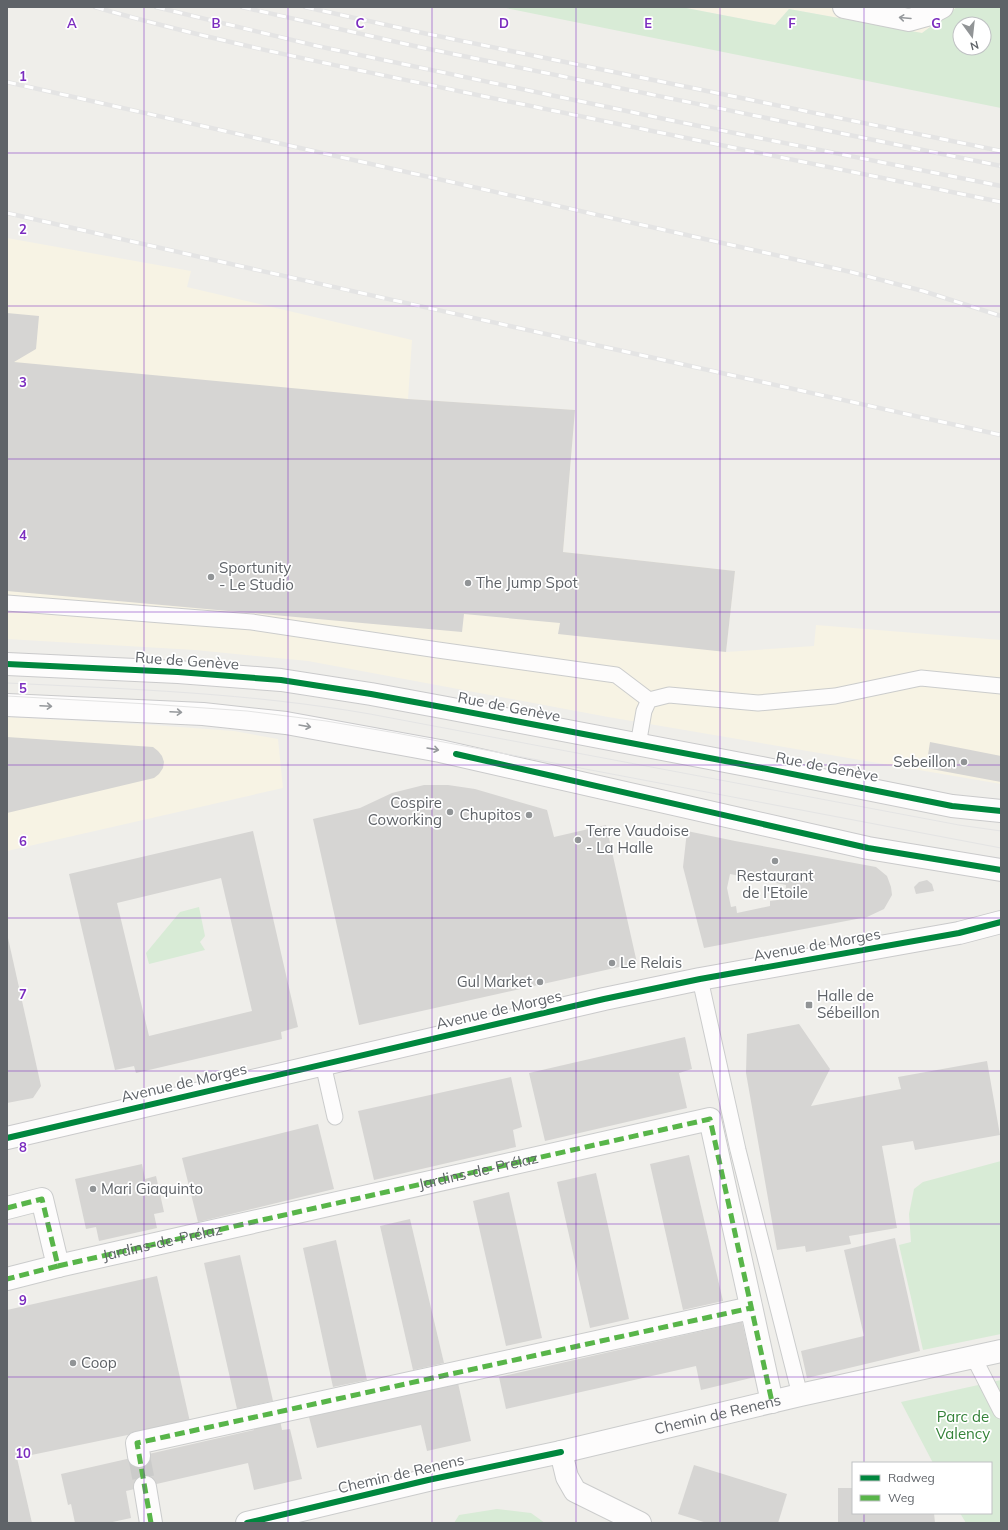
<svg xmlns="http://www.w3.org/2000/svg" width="1008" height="1530" viewBox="0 0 1008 1530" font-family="Mulish,sans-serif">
  <rect width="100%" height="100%" fill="#efeeea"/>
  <g fill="#f7f3e4">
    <polygon points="681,7 957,7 922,33 789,9 775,25"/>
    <polygon points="7,238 191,271 187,287 412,340 408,399 575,410 563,552 735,571 726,652 814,646 816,625 1001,640 1001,784 608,717 308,661 195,650 7,639"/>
    <polygon points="7,717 153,725 234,731 278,739 283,788 7,851"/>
  </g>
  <g fill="#d8ebd6" fill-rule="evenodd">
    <path d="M501 7H681L775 25 789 9 922 33 957 7H1001V108ZM960 24H984V48H960Z"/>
    <polygon points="199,907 205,936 200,942 205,950 149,964 146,953 180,912"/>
    <polygon points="1001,1161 1001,1334 923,1350 899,1245 911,1242 909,1214 914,1189 923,1182"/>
    <polygon points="1001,1380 1001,1523 966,1523 960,1513 991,1513 991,1463 933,1463 901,1402"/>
    <polygon points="497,1509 531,1513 545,1523 454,1523 459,1515"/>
  </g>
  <g fill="#d6d5d3" fill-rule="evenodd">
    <polygon points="7,313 39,316 36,349 14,362 408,399 575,410 563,552 735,571 726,652 558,634 560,623 464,614 462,632 7,591"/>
    <polygon points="7,737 153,747 158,751 162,756 164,762 163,768 159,774 154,778 7,813"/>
    <polygon points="930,742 1001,756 1001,782 926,768"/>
    <polygon points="424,785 448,785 475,789 547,810 554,837 606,825 637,963 359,1025 313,819 360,808 392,793"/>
    <path d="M253 831 298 1027 281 1032 282 1039 136 1073 134 1066 115 1070 69 874ZM221 878 252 1011 149 1036 117 903Z"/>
    <path d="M687 831 735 841 876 867 887 876 891 887 892 895 884 909 867 917 704 948 683 867ZM730 874 786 885 785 899 770 901V906L737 913 736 906 731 907 727 888Z"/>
    <polygon points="927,880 932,884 934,891 916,894 914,887 919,882"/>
    <polygon points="8,938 41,1086 33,1098 7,1103"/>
    <polygon points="799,1024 830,1069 811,1106 901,1089 898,1077 987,1061 1000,1135 915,1150 913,1141 882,1146 897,1228 849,1236 851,1244 806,1252 805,1246 777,1250 746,1073 747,1034"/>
    <polygon points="685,1037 692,1069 679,1073 687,1108 545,1141 529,1073"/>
    <polygon points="511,1077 522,1127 513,1130 516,1147 374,1180 358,1111"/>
    <polygon points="318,1124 334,1189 198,1222 182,1158"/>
    <polygon points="689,1155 723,1301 683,1310 650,1164"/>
    <polygon points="142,1164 145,1179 156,1176 164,1212 154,1214 157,1228 99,1241 96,1227 86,1229 75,1179"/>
    <polygon points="596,1173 629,1319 590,1328 557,1182"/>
    <polygon points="509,1192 542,1338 506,1346 473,1201"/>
    <polygon points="410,1219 444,1363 413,1370 380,1226"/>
    <polygon points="895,1238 920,1351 807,1378 801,1351 864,1336 844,1250"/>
    <polygon points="336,1240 367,1380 333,1387 303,1248"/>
    <polygon points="240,1255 273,1401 237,1409 204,1263"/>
    <polygon points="157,1276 190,1422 17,1458 32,1523 7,1523 7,1310"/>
    <polygon points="742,1322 755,1377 701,1390 696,1366 506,1409 499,1377"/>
    <polygon points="458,1383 471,1441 427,1451 421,1425 317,1448 309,1417"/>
    <polygon points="280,1420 282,1430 290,1429 302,1479 254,1490 248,1463 126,1491 131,1518 108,1523 75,1523 71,1504 68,1505 61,1474 254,1430 253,1426"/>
    <polygon points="694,1465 787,1494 778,1523 707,1523 678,1514"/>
    <polygon points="838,1488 853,1488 853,1513 934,1513 935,1523 838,1523"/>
  </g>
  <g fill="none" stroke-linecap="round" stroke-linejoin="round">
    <polyline stroke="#cbcbca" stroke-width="22" stroke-dasharray="22 11" stroke-linecap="butt" points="139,1456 145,1487"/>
    <g stroke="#cbcccc" stroke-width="17">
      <g id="service">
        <polyline points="7,603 252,622 438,650 616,675 649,700"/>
        <polyline points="638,745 644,711 649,700 669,695 758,703 835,696 921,678 1001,686"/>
        <polyline points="700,979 738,1150 800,1395"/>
        <polyline points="323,1064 335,1117"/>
        <polyline points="973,1356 1001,1411"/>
      </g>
    </g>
    <g stroke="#cbcccc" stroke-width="24">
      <g id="pedestrian">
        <polyline points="7,1208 42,1199 58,1266 7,1279"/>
        <polyline points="58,1266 710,1119 772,1402"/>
        <polyline points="139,1456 137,1443 751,1308"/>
        <polyline points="145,1487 151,1523"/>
      </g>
    </g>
    <g stroke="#cbcccc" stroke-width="24">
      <g id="minor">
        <polyline points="844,7 909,20 927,15 942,7"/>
        <polyline points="561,1452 567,1477 575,1491 640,1523"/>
        <path id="s1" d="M247 1523 428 1480 561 1452 800 1395 1001 1351"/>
      </g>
    </g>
    <g stroke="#cacacb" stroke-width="24">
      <g id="secondary">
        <polyline points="7,664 178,672 281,680 371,694 447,708 762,768 952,806 1001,811"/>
        <polyline points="7,705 203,714 286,723 440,751 868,848 1001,870"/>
        <polyline points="7,1138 604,999 700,979 959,933 1001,922"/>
      </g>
    </g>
    <use href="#service" stroke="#fdfcfc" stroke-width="15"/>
    <use href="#pedestrian" stroke="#fdfcfc" stroke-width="22"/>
    <use href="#minor" stroke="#fdfcfc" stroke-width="22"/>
    <use href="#secondary" stroke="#fdfcfc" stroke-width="22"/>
    <g stroke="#e4e4e4" stroke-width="1">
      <path d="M7 683C129 689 250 693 370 714L959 825 1001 831"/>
      <polyline points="7,696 148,704 247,711 326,721 396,733 1001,848"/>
    </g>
    <g stroke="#e4e4e4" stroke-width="4.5">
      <g id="rail">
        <path d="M95 7C216 42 340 66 463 92 642 129 822 166 1001 202"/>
        <polyline points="156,7 317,46 679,122 1001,186"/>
        <polyline points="242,7 419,47 1001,166"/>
        <polyline points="305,7 423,33 1001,151"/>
        <polyline points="7,82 851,272 923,291 1001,316"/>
        <polyline points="7,213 253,269 1001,435"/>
      </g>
    </g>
    <use href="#rail" stroke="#fff" stroke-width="3" stroke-dasharray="9" stroke-linecap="butt"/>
    <g stroke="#58b549" stroke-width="5" stroke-dasharray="10 5" stroke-linecap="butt">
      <polyline points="7,1208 42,1199 58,1266 7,1279"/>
      <path id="s2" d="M58 1266 710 1119 772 1402"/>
      <polyline points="151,1523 137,1443 751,1308"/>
    </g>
    <g stroke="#fff" stroke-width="8">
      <g id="cycleway">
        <polyline points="7,664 178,672 281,680 371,694 447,708 762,768 952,806 1001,811"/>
        <polyline points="456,754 868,848 1001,870"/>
        <polyline points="7,1138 604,999 700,979 959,933 1001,922"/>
        <polyline points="247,1523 428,1480 561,1452"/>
      </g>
    </g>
    <use href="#cycleway" stroke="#00873e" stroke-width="6"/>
  </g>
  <defs><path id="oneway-shaft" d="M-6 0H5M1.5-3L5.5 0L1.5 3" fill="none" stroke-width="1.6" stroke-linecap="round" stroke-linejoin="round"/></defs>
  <g stroke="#96999c">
    <use href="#oneway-shaft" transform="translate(905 18) rotate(-175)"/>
    <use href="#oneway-shaft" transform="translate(46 706) rotate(3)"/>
    <use href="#oneway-shaft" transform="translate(176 712) rotate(3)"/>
    <use href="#oneway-shaft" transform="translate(305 726) rotate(10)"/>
    <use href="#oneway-shaft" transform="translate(433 749) rotate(10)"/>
  </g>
  <path fill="none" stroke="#7b2cbf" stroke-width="1" stroke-opacity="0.55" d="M144 7V1523M288 7V1523M432 7V1523M576 7V1523M720 7V1523M864 7V1463M7 153H1001M7 306H1001M7 459H1001M7 612H1001M7 765H1001M7 918H1001M7 1071H1001M7 1224H1001M7 1377H1001M864 1513V1523"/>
  <g fill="#919496" stroke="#fff" stroke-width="1.5">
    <circle cx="211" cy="577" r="4"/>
    <circle cx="468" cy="583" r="4"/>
    <circle cx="964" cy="762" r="4"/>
    <circle cx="450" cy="812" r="4"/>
    <circle cx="529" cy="815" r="4"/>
    <circle cx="578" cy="840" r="4"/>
    <circle cx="775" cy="861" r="4"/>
    <circle cx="612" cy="963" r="4"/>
    <circle cx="540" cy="982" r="4"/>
    <rect x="805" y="1001" width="8" height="8" rx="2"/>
    <circle cx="93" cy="1189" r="4"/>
    <circle cx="73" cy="1363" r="4"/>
  </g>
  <g text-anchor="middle" stroke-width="3.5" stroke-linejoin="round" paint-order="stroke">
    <g font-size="15" fill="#5f6368" stroke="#fff" text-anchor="start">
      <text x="219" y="573">Sportunity<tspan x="219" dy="17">- Le Studio</tspan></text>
      <text x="476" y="588">The Jump Spot</text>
      <text x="956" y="767" text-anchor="end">Sebeillon</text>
      <text x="442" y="808" text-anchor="end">Cospire<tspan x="442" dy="17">Coworking</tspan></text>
      <text x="521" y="820" text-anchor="end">Chupitos</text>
      <text x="586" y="836">Terre Vaudoise<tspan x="586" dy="17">- La Halle</tspan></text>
      <text x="775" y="881" text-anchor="middle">Restaurant<tspan x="775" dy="17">de l'Etoile</tspan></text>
      <text x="620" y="968">Le Relais</text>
      <text x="532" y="987" text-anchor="end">Gul Market</text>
      <text x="817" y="1001">Halle de<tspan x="817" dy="17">Sébeillon</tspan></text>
      <text x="101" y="1194">Mari Giaquinto</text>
      <text x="81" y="1368">Coop</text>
    </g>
    <g font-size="15" fill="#5f6368" stroke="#fff">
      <text transform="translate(187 661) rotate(4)" y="5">Rue de Genève</text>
      <text transform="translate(509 707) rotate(11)" y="5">Rue de Genève</text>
      <text transform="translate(827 767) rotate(11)" y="5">Rue de Genève</text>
      <text transform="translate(817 945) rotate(-10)" y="5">Avenue de Morges</text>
      <text transform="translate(499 1010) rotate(-13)" y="5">Avenue de Morges</text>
      <text transform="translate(184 1083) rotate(-13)" y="5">Avenue de Morges</text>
      <text dy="5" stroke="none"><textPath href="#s2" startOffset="431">Jardins-de-Prélaz</textPath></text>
      <text dy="5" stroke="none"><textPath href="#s2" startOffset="107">Jardins-de-Prélaz</textPath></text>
      <text dy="5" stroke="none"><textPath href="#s1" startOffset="483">Chemin de Renens</textPath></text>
      <text transform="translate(401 1474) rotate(-13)" y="5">Chemin de Renens</text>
    </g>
    <g font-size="15" fill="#348238" stroke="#fff">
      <text x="963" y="1422">Parc de<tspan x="963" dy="17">Valency</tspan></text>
    </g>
  </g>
  <g font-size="13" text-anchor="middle" font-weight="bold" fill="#7b2cbf" stroke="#fff" stroke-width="3.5" stroke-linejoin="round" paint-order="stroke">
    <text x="72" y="28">A</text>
    <text x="216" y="28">B</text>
    <text x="360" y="28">C</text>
    <text x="504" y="28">D</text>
    <text x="648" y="28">E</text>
    <text x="792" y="28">F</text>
    <text x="936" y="28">G</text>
    <text x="23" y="81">1</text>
    <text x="23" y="234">2</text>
    <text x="23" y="387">3</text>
    <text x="23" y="540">4</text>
    <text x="23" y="693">5</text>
    <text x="23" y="846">6</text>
    <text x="23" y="999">7</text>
    <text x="23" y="1152">8</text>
    <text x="23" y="1305">9</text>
    <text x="23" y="1458">10</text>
  </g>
  <rect width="1008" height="1530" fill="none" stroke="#5f6368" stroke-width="16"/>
  <rect x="852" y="1462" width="140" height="52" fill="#ffffff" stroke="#bfc1c3"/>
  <rect x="860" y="1475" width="20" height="6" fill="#00873e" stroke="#bfc1c3"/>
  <text x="888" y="1482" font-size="12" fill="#5f6368">Radweg</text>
  <rect x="860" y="1495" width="20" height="6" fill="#58b549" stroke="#bfc1c3"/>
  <text x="888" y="1502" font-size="12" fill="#5f6368">Weg</text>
  <g transform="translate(972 36) rotate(165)"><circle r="19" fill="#ffffff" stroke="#bfc1c3"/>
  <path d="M0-3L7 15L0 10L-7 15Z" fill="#919496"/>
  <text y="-6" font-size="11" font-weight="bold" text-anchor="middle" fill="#5f6368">N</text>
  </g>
</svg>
